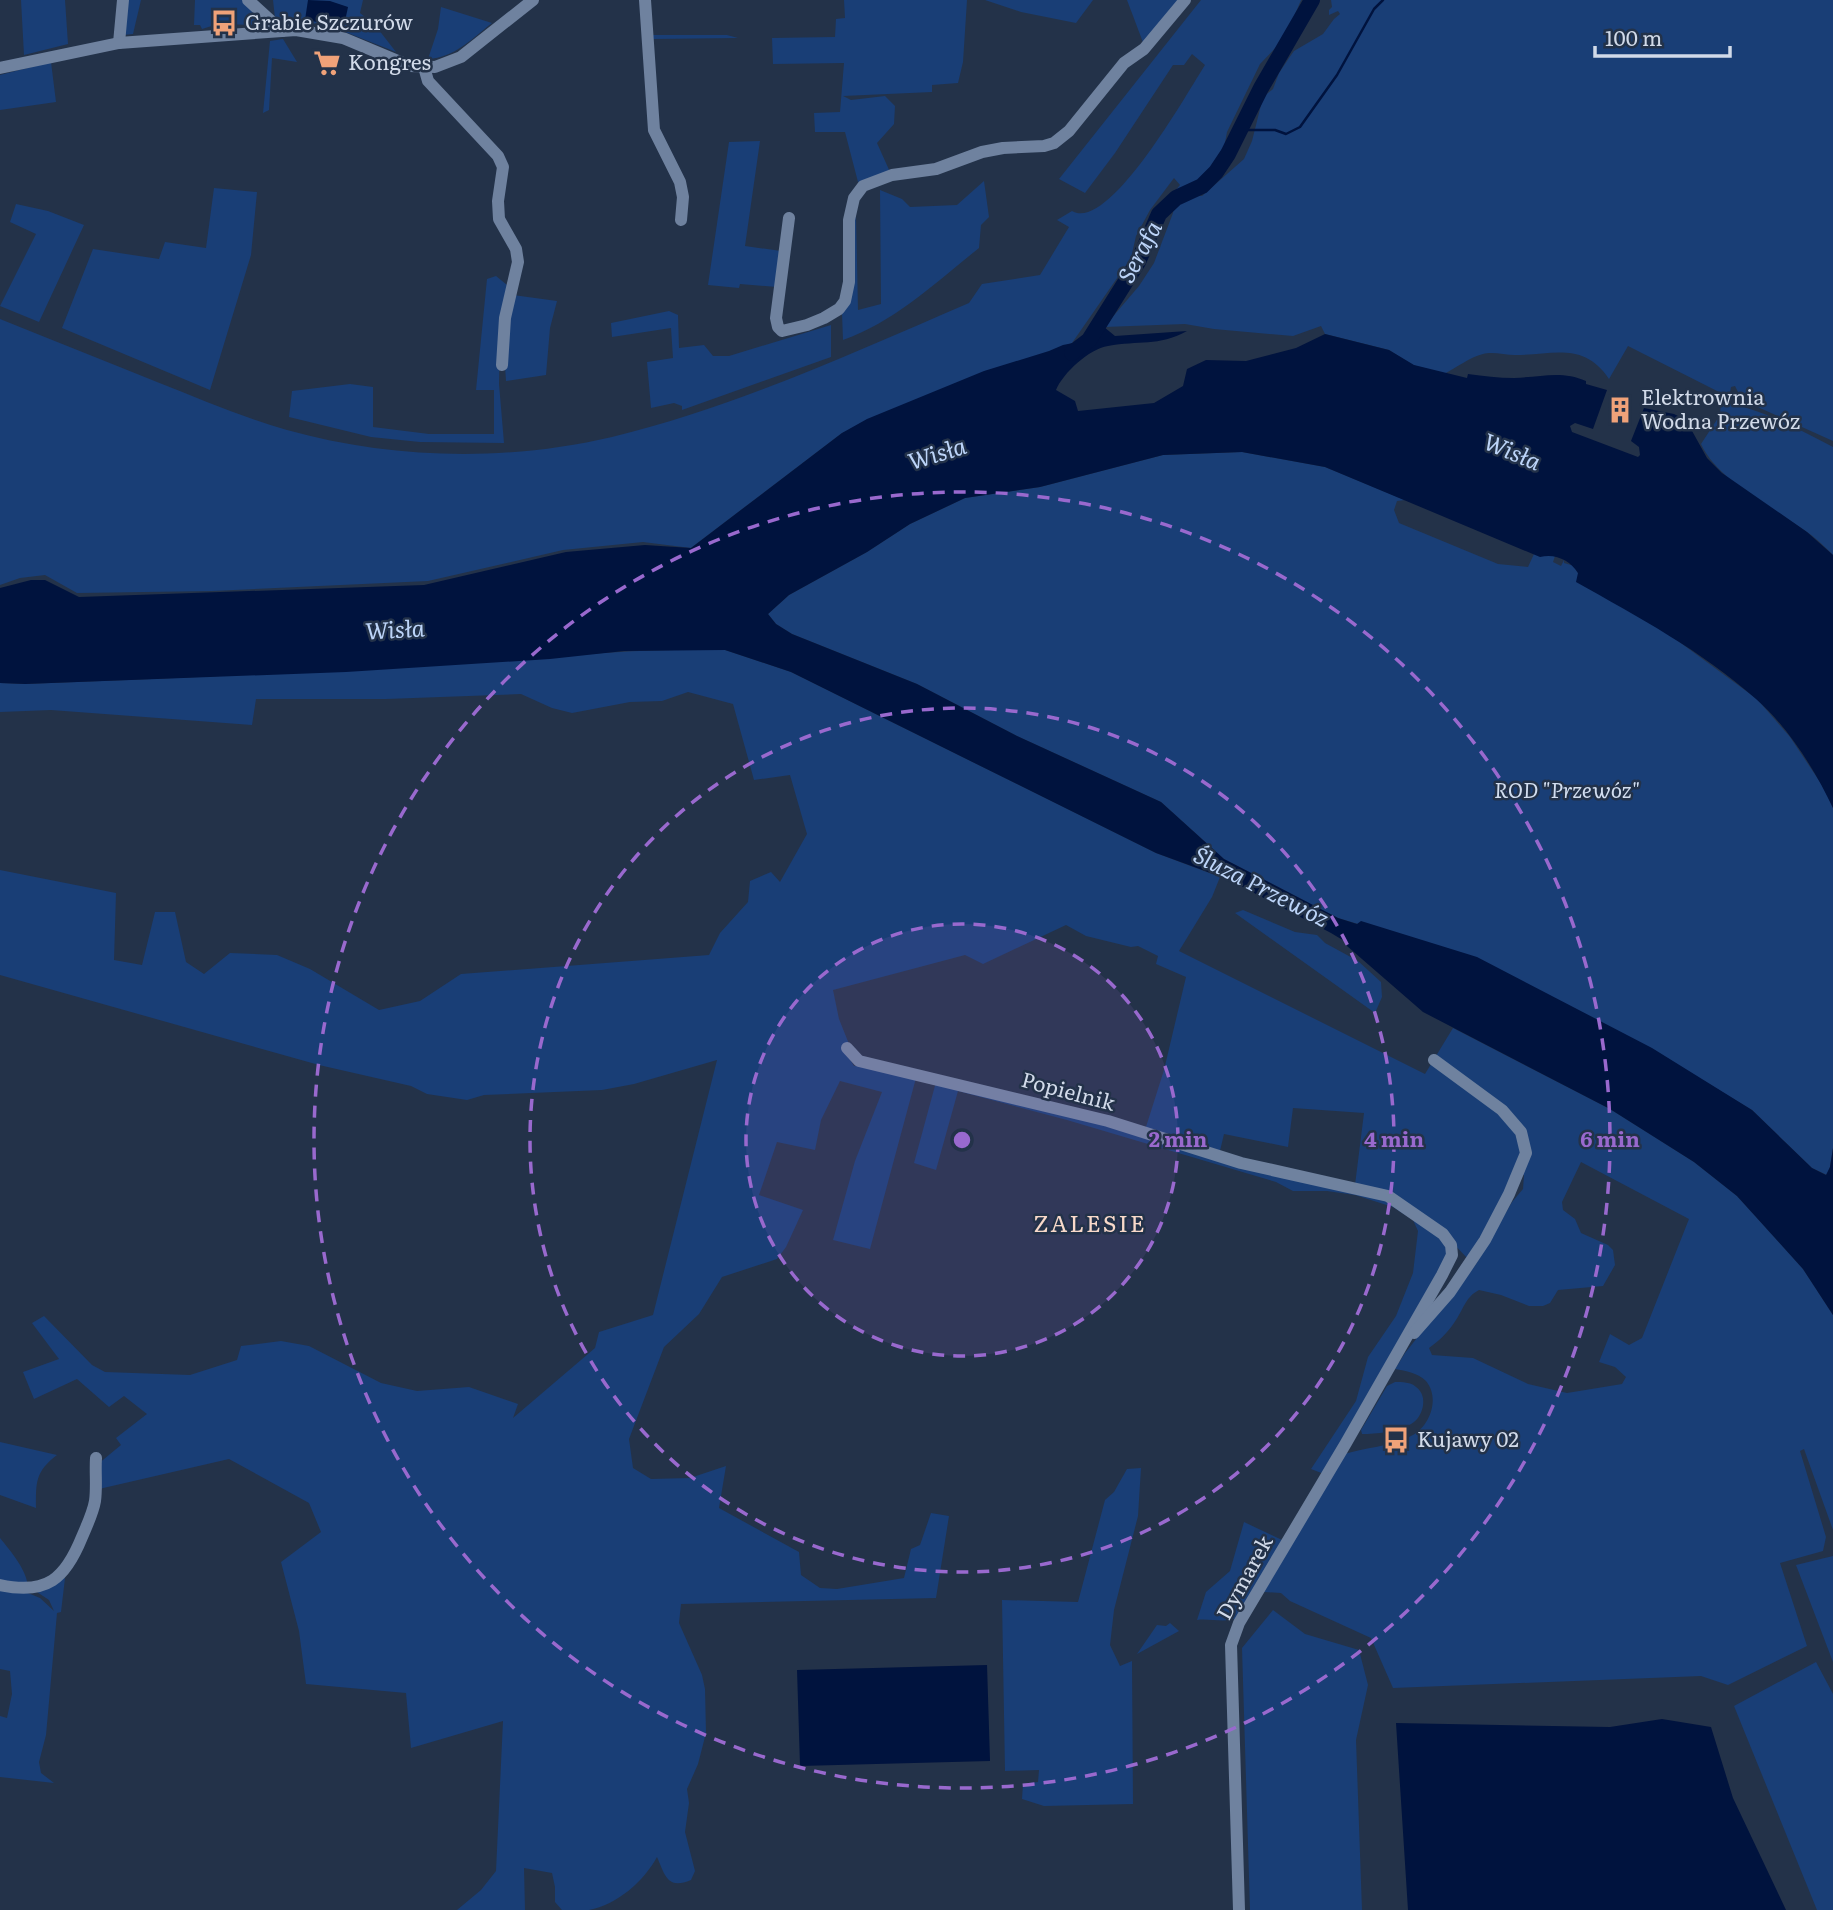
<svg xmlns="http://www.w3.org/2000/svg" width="1833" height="1910" viewBox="0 0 1833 1910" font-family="Literata,serif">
  <rect width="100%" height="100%" fill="#233249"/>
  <g fill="#193e76" fill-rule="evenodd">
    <polygon points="21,0 65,0 68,44 24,55"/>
    <polygon points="126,0 141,0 133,34 123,35"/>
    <polygon points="195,0 243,0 262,19 260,25 218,24 202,29 200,25 194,25"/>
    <polygon points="273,0 363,0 360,13 375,25 396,52 325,24 281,22 275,18"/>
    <polygon points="844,0 967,0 963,62 958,83 932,85 932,92 843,96 851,100 885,96 895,106 894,124 877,143 890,172 858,182 845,132 815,132 814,113 840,112 844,63 773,64 772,38 835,37 836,19 845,18"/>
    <polygon points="985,0 1093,0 1076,23 1021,12"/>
    <polygon points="1127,0 1180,0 1144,45"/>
    <path d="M1201 0H1301L1285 38 1260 64 1227 132 1222 158 1212 170 1186 189 1189 194 1202 196 1244 159 1252 141 1263 97 1273 89 1279 73 1289 58 1294 51 1323 34 1334 19 1340 14 1338 11 1329 15V10L1332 7 1331 0H1833V441L1742 400 1735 386 1731 387 1730 393 1727 395 1721 393 1628 346 1609 379C1584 341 1552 355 1515 355 1505 355 1492 351 1483 354 1470 357 1456 368 1444 374L1413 365 1389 350 1325 334 1321 326 1293 336 1214 329 1185 324 1104 327 1139 286 1154 263 1173 213 1174 204 1170 197 1180 185 1174 178 1150 210 1136 236 1131 258 1072 343 842 433 691 548 643 542 563 550 428 581 212 591 77 593 45 575 20 578 0 585V319C52 340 105 361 157 382 200 399 242 417 287 430 391 459 506 462 612 437 735 407 853 353 969 303L982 284 1040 275 1069 227 1057 220 1072 211C1109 233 1187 93 1205 65L1192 54 1184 65H1173L1115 153 1085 193 1059 179Z"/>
    <path d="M441 7 492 23C473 38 454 58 428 59L438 29Z"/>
    <polygon points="651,35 727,35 738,38 652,39"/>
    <polygon points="283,39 297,62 272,58 269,110 263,113 270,41"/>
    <polygon points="51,62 56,102 0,110 0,75"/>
    <polygon points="760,141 745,246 781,251 777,287 740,284 739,288 708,285 729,142"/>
    <path d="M984 181 989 217 981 225 979 248C935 283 896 321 843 340L842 313 856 214 858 310 881 304 880 190 902 199 910 207 957 205Z"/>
    <polygon points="214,188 257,192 251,255 210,390 62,328 93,249 159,259 165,242 206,248"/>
    <polygon points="16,204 48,211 84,225 39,322 0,306 36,234 10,222"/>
    <polygon points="496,276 507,285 500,338 499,384 504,443 420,442 371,437 289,417 292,391 350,384 373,387 373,427 429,434 494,434 494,390 476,390 487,279"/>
    <polygon points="513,295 557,301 550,328 546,375 506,381 504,351"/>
    <polygon points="669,311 678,315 679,348 704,345 713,356 729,356 831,325 831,357 682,410 682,406 674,403 651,408 647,362 673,358 671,328 612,337 611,323"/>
    <path d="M1721 402C1760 408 1798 429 1833 447V555C1824 546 1815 537 1804 530 1771 506 1718 481 1701 444L1720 415Z"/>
    <polygon points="1242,452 1325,467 1405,500 1397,501 1394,510 1399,523 1498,564 1528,567 1534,554 1555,556 1553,562 1561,566 1564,560 1564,563 1571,565 1572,564 1578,573 1674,638 1757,699 1790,737 1824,788 1833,808 1833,1148 1830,1167 1827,1175 1812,1168 1752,1110 1707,1083 1358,924 1338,918 1224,859 1161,802 1017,736 917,684 792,634 776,624 768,614 789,595 867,552 910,524 965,498 1040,487 1163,455"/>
    <path d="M674 650H725L791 672 1156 853 1220 877 1212 897 1179 951 1425 1074 1453 1028 1610 1109 1694 1162 1737 1196 1803 1269 1833 1315V1530L1804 1449 1800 1451 1826 1537 1823 1551 1780 1563 1807 1646 1728 1685 1701 1676 1393 1688 1371 1638 1290 1601 1281 1593 1264 1592 1344 1454C1365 1448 1390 1446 1409 1437 1429 1429 1441 1399 1426 1381 1418 1373 1406 1371 1395 1369L1405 1353 1476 1264 1512 1202 1523 1189 1524 1175 1516 1173 1469 1260 1428 1217 1421 1219C1442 1241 1456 1238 1441 1271L1324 1474 1311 1469 1356 1401 1368 1357 1396 1316 1413 1273 1418 1231 1413 1220 1393 1207 1355 1195 1327 1191H1293L1276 1182 1067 1120 958 1091 936 1170 914 1163 936 1082 959 1085 1125 1130 1230 1163 1374 1194 1370 1189 1355 1185 1364 1113 1293 1108 1288 1147 1224 1134 1219 1155 1145 1130 1164 1070 1186 977 1156 964 1158 956 1138 946 1131 947 1086 936 1066 925 983 964 965 955 833 990 839 1019 849 1044 843 1048 854 1066 864 1065 916 1078 870 1249 833 1240 855 1161 882 1092 840 1081 821 1120 815 1150 777 1142 759 1195 803 1210 786 1247 777 1259 722 1277 699 1314 664 1347 629 1439 633 1468 651 1479 690 1478 726 1466 719 1508 799 1552 801 1575 820 1588 837 1589 904 1578 911 1549 920 1545 931 1513 949 1516 936 1598 681 1604 679 1623 702 1675 705 1689 706 1733 698 1764 687 1789 689 1803 685 1832 695 1871 691 1880C667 1890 665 1875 657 1857 644 1881 617 1905 589 1910 581 1910 570 1910 562 1910L555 1902V1887L552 1873 524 1868 525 1910H457L481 1890 496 1871 503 1721 411 1748 406 1693 306 1684 299 1631 281 1562 321 1532 309 1503 229 1459 99 1489 98 1464 121 1445 116 1438 147 1414 124 1396 109 1407 77 1379 34 1399 23 1372 59 1359 32 1323 44 1316 92 1365 105 1372 190 1375 237 1360 241 1346 281 1341 309 1346 381 1383 417 1391 469 1387 518 1404 513 1418 595 1348 599 1332 653 1315 717 1060 634 1084 602 1090 484 1095 467 1100 427 1094 411 1086 319 1065 0 975V870L116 893 114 960 142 965 155 912H175L186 962 204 974 230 953 277 955 310 969 379 1010 420 1001 461 974 709 955 720 933 748 902 750 881 771 872 780 882 807 834 790 775 754 780 733 704 688 692 662 701 630 702 572 713 552 708 521 694 386 699H256L252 725 51 710 0 712V683L25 684C167 679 309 672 451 664 525 660 600 651 674 650ZM1581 1162 1689 1219 1642 1338 1629 1345 1610 1334 1599 1362 1615 1367 1626 1377 1622 1384 1567 1393 1528 1384 1473 1358 1432 1355 1429 1348C1439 1341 1447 1333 1454 1323 1463 1311 1465 1297 1479 1290L1501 1295 1529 1306H1543L1550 1303 1558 1290 1603 1286 1615 1265 1613 1250 1608 1245 1581 1233 1575 1219 1563 1210 1562 1202Z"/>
    <polygon points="1243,910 1295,932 1317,935 1325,943 1358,961 1381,982 1382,997 1375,1013 1235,913"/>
    <path d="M1395 1382C1402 1382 1411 1382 1416 1387 1429 1396 1423 1418 1411 1424 1398 1432 1376 1434 1362 1434L1361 1430 1387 1386Z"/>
    <path d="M0 1442 57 1455C35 1472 36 1482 36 1508L0 1495Z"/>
    <polygon points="1141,1468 1138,1516 1114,1610 1110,1645 1120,1666 1132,1661 1133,1804 1044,1806 1022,1799 1023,1784 1038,1782 1039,1770 1005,1771 1002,1600 1078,1602 1105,1500 1114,1492 1127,1469"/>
    <path d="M1244 1522 1282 1540 1239 1617C1227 1624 1210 1618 1197 1620L1206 1592 1230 1571Z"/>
    <path d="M0 1538C12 1553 30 1573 28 1593L40 1598 54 1611 49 1600 34 1590 65 1578 61 1612 57 1613 46 1735 39 1762 41 1773 54 1783 0 1777V1716L7 1718 12 1694 10 1671 0 1669Z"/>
    <polygon points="1833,1556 1833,1662 1796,1565"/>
    <polygon points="1273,1610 1305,1634 1359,1650 1368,1685 1356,1740 1362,1910 1250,1910 1242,1648"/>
    <polygon points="1170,1623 1179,1631 1137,1654 1157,1625 1166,1626"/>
    <polygon points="1816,1662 1833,1694 1833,1910 1817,1910 1734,1706"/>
  </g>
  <g fill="#00133e">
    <polygon points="308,0 330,1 348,7 344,26 305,20"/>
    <path d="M1104 327 1115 336 1187 331C1158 347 1139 340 1108 346 1089 349 1063 373 1056 390L1075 401 1078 411 1154 403 1183 386 1187 369 1206 360 1246 361 1296 348 1325 334 1389 350 1414 365 1467 378 1468 374C1484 376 1498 378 1514 378 1540 377 1562 370 1586 381V384L1607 390 1593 429 1575 423 1570 426 1572 432 1638 457 1640 455 1639 447 1631 441 1644 408 1674 414 1686 420 1707 458 1722 473 1807 532 1833 555V808C1815 770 1788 727 1756 699 1702 651 1638 617 1576 582L1578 573C1570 560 1555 553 1540 557L1325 467 1242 452 1163 455 1040 487 965 498 910 524 867 552 789 595 768 614 776 624 792 634 917 684 1017 736 1161 802 1224 859 1338 918 1357 924 1361 921 1477 957 1652 1048 1752 1110 1812 1168 1826 1175 1830 1167 1833 1148V1315L1803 1269 1737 1196 1694 1162 1610 1109 1423 1012 1347 946 1346 942 1331 933 1227 879 1156 853 791 672 725 650 624 651 550 659 346 672 25 684 0 683V588L31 580H45L79 597 424 585 566 552 645 545 691 548 842 433 867 419 984 371 1049 351 1063 345 1088 340Z"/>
    <polygon points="987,1665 990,1761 800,1766 797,1670"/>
    <polygon points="1662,1719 1711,1727 1733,1798 1786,1910 1408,1910 1396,1723 1610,1727"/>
  </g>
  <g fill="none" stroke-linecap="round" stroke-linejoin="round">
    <polyline stroke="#00133e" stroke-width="2.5" points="1240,130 1275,130 1286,134 1300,127 1337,75 1374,9 1383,0"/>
    <polyline stroke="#00133e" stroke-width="16" points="1072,353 1089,340 1138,262 1159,214 1176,198 1202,186 1216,172 1228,154 1261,88 1312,0"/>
    <g stroke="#6f829f" stroke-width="12">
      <polyline points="248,0 282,31"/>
      <polyline points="645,0 654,130 680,182 683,197 681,220"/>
      <polyline points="119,43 123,0"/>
      <polyline points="424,67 428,81 498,156 503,167 498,201 499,219 516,249 518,262 505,318 502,365"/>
      <polyline points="0,68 119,43 296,30 343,38 410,66 435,67 461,57 533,0"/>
      <polyline points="789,218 776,318 778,327 782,331 807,325 824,318 839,309 845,301 849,282 849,220 854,198 863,186 892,175 936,169 982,152 1003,148 1044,146 1054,143 1069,131 1124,63 1144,49 1185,0"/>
      <polyline points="847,1048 859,1061 1108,1121 1241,1163 1388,1196 1443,1234 1451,1245 1452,1255 1442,1275 1346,1443 1239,1623 1231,1645 1239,1910"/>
      <polyline points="1414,1333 1450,1292 1485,1240 1509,1194 1526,1153 1521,1132 1502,1110 1434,1060"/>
      <path d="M0 1585C47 1595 65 1579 82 1537 87 1525 93 1513 95 1501 97 1487 95 1472 96 1458"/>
    </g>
  </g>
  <circle cx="962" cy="1140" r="216" fill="#9969ce" fill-opacity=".12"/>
  <g fill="none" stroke="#9969ce" stroke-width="3.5" stroke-dasharray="12 9">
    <circle cx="962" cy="1140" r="216"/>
    <circle cx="962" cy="1140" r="432"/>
    <circle cx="962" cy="1140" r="648"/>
  </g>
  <defs>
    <g id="bus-bare" transform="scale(2.1)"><path d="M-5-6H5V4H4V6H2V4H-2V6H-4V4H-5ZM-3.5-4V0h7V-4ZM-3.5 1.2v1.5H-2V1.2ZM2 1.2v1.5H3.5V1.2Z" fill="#f0a279" stroke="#233249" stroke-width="2.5" paint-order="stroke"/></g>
    <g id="supermarket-bare" transform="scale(2.1)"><path d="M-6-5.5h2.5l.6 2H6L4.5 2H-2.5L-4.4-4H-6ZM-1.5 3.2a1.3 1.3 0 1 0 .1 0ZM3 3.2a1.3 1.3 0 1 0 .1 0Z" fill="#f0a279" stroke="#233249" stroke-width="2.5" paint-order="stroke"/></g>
    <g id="building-bare" transform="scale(2.1)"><path d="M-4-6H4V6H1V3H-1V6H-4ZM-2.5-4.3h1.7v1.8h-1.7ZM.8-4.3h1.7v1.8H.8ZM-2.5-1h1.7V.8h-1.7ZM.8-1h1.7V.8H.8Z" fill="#f0a279" stroke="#233249" stroke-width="2.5" paint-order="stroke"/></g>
  </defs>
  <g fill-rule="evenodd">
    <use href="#bus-bare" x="224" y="23"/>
    <use href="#supermarket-bare" x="327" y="63"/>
    <use href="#building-bare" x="1620" y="410"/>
    <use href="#bus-bare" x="1396" y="1440"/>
  </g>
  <g text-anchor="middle" stroke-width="5" stroke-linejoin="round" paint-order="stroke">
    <g font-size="21" fill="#d1dae9" stroke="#233249" text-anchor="start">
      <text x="245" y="30">Grabie Szczurów</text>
      <text x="348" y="70">Kongres</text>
      <text x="1641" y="405">Elektrownia<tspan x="1641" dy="24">Wodna Przewóz</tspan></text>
      <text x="1417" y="1447">Kujawy 02</text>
    </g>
    <g font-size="21" font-style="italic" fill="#d2def0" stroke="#233249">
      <text x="1567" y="798">ROD "Przewóz"</text>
    </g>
    <g font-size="21" fill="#d1dae9" stroke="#233249">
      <text transform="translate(1068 1092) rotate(15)" y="7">Popielnik</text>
      <text transform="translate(1245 1578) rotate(-61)" y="7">Dymarek</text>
    </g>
    <g font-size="23" font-style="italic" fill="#bcd4f8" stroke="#233249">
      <text transform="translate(1140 252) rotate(-62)" y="8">Serafa</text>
      <text transform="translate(1512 452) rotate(23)" y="8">Wisła</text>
      <text transform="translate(937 454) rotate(-17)" y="8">Wisła</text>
      <text transform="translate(395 630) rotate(-3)" y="8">Wisła</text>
      <text transform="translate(1261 887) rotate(27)" y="8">Śluza Przewóz</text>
    </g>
    <g font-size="23" letter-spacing="2" fill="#f8d9ca" stroke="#233249">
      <text x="1090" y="1232">ZALESIE</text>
    </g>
  </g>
  <circle cx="962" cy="1140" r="10" fill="#9969ce" stroke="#233249" stroke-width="3.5"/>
  <g font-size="21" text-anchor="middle" font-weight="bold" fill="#9969ce" stroke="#233249" stroke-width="5" stroke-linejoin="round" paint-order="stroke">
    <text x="1178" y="1147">2 min</text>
    <text x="1394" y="1147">4 min</text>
    <text x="1610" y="1147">6 min</text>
  </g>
  <path d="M1595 46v10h135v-10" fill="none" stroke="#d1dae9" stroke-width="3.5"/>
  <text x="1605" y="46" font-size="21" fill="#d1dae9" stroke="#233249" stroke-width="5" paint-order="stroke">100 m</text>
</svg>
